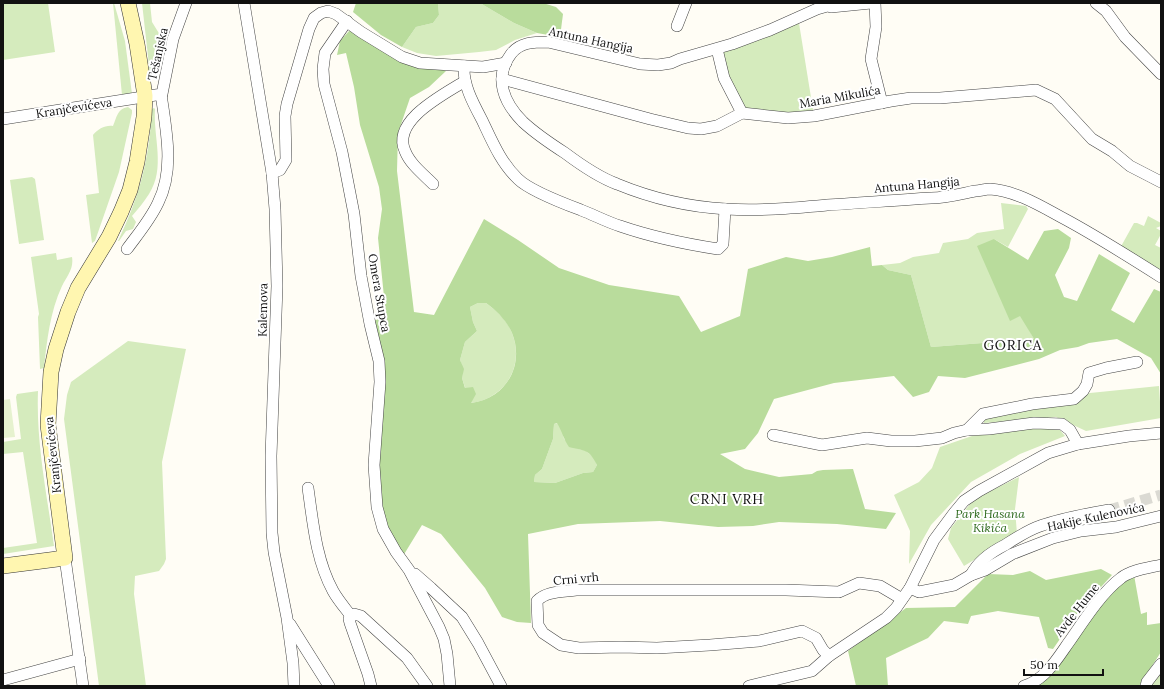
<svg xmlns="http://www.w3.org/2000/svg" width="1164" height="689" viewBox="0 0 1164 689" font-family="Lora,serif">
  <rect width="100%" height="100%" fill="#fffdf5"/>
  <g fill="#d5ebbd">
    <polygon points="3,3 48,3 55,52 3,60"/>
    <polygon points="113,3 114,3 125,41 132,94 122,95"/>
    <polygon points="142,3 150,3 152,22 160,35 150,74"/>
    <polygon points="438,3 480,3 514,23 537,33 515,40 496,50 479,52 436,56 417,53 402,47 416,27 433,23 439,15"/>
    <polygon points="798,17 814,116 742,113 717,45"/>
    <path d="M128 107 132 110V113L119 172 95 241 92 243 86 195 99 193 93 135C98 129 105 125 113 126 117 117 117 109 128 107Z"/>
    <path d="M154 108 155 109C153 137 166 168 149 194 144 202 138 209 132 216L136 222 133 229 126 231 119 241H118C140 195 149 160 152 109Z"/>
    <polygon points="32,177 35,179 44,240 19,244 10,180"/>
    <path d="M1001 203 1026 206 1028 209 1008 247 994 239C1006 273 1016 308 1034 339L931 347 911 275 888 270 882 265 900 263 913 257 939 253 943 243 968 239 977 233 1004 229Z"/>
    <polygon points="1148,216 1161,223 1161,226 1156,228 1161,231 1161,234 1155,245 1161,248 1161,276 1119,250 1134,223 1137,223 1144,226"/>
    <path d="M56 253 57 260 72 257C74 269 67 276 62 286 50 312 47 340 44 368L40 369 38 317 39 314 31 257Z"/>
    <path d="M478 303H486C497 311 507 320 512 333 525 366 505 399 470 403L462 378 463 369 460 360 465 342 477 331 473 322 470 307Z"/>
    <polygon points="128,341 186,349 162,462 166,559 164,564 159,571 135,576 134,594 146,686 99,686 64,419 67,395 71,382"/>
    <polygon points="1159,386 1161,418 1086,431 1056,417 984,423 984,417 1066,403 1090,393"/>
    <path d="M38 391C36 443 47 495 54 546L3 554V548L37 543 23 452 3 454V442L21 439 16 397 17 394Z"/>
    <polygon points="558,423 563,433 564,439 578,449 585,450 594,458 597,465 593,472 583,473 555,483 534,482 535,475 542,469 553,439 554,424"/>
    <polygon points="1034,428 1060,430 1065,436 1020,454 971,482 931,525 909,564 910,531 894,495 919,482 932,468 940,447 972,436"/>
    <polygon points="1019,477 1015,509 1017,534 964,566 948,539 951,528 974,499"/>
    <polygon points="1161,664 1161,686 1146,686"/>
  </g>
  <g fill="#b9dc9c" fill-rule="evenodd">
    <polygon points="356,3 438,3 439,15 433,23 416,27 402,47 381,35 353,12"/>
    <polygon points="480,3 543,3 556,7 563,14 560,37 537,33 514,23"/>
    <path d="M350 30 381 48 446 71 429 87 410 98 398 133 397 171 414 312 434 315 484 219 518 240 559 268 609 285 679 296 701 332 740 316 748 269 786 257 808 261 832 257 870 247 872 266 882 265 888 270 911 275 931 347 1034 339 1020 316 1010 321 977 246 994 239 1028 260 1044 231 1058 229 1071 238 1069 248 1055 275 1064 297 1077 301 1099 254 1130 273 1111 310 1134 323 1154 289 1161 292V374L1151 358 1117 339 1089 343 1078 347 1060 350 1039 359 965 378 938 376 929 392 913 397 894 376 834 383 774 399 758 433 745 449 720 454 745 469 779 477 812 474 817 471 823 470 853 469 865 509 896 513 886 529 837 524 779 522 753 526 718 527 660 521 578 524 528 534 531 623 517 622 502 617 485 588 441 534 422 525 403 556 379 512 380 420 371 322 386 316 378 238 382 209 379 187 360 125 354 87 346 53 337 55 340 41ZM478 303H486C497 311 506 320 512 333 525 365 506 399 471 403L476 394 473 387 465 388 462 378 464 369 460 360 465 342 477 331 473 322 470 307ZM557 423C562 431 564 440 569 447 585 451 589 449 597 465L593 472 583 473 555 483 534 482 535 475 542 469 553 439 554 424Z"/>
    <polygon points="1101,569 1112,575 1080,610 1053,649 1048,648 1039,617 998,611 971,616 968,624 944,621 928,638 886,658 888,686 856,686 848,651 906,608 955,607 988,574 1013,575 1030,571 1046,580"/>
    <polygon points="1134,575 1141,614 1147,612 1147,625 1161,623 1161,652 1139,686 1031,686 1118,586"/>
  </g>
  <polygon fill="#e6f2cf" points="10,399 15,437 3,438 3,400"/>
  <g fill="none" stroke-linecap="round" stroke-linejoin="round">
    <polyline stroke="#dbdad3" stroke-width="11" stroke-dasharray="11 5.5" stroke-linecap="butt" points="1109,510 1161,495"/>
    <g stroke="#444" stroke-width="12">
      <g id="street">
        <polyline points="244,3 272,173 275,209 277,286 271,456 272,533 274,552 287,618 293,663 294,686"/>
        <path d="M838 3 817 9 770 30 732 44 680 59 671 63 658 65 640 64 548 42C534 42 520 42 511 54 493 78 504 103 523 122 536 134 551 144 565 153 581 165 598 177 617 184 651 198 690 207 726 209 760 211 793 208 827 205 861 203 896 200 931 198 946 198 960 194 975 191 980 191 985 189 990 189 1016 191 1039 205 1061 217 1095 235 1128 256 1161 277"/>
        <polyline points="875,3 876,27 871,59 882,103"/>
        <polyline points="1096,3 1106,11 1125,37 1161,74"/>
        <polyline points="831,7 871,3"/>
        <polyline points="347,21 325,53 323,69 324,84 342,152 354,214 361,276 370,324 379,361 380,382 374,465 377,507 383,529 396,552 409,570 439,627 444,639 447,654 450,686"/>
        <polyline points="677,26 686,3"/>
        <polyline points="717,49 724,78 742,113"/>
        <path d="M464 66C463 85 473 103 482 120 492 141 501 163 518 179 530 191 565 204 581 210 594 215 607 222 620 226 652 237 686 244 718 249L723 244 725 209"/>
        <polyline points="502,79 650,119 688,128 701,129 717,126 742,113 788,118 814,116 891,101 911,98 940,98 1036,90 1055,99 1092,139 1112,151 1130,166 1161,182"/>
        <polyline points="3,119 162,94 173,39 186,3"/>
        <polyline points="272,173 280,170 286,160 285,116 287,104 309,29 314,18 321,13 328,11 336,14 361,32 402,57 420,63 483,67 506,63"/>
        <path d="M433 184C423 174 410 164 405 151 391 120 445 94 465 81"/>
        <path d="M127 249C138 234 150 220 158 203 175 169 166 130 161 94"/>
        <polyline points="967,430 983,414 1032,404 1074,399 1083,391 1087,384 1089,373 1106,368 1137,362"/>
        <polyline points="773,435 822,445 867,438 891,441 915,441 942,438 954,433 967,430 989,429 1034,423 1062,424 1070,430 1078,444"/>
        <path d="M308 488C313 523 316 560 333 591 338 600 345 608 351 616"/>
        <polyline points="65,558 83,686"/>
        <polyline points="415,574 431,588 462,617 478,643 501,686"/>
        <path d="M971 575C978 561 991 552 1005 545 1016 538 1028 530 1040 526 1062 518 1086 514 1109 510"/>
        <polyline points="910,588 919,592 954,585 971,575 985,570 1012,554 1053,538 1081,531 1116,527 1161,516"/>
        <polyline points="290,624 329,686"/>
        <path d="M829 656 823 650 816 638 802 631 759 641 710 645 657 648 621 647 579 648 561 645 543 633 538 625 537 601C546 591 563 592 576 590H786L839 592 859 583 880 586 902 599"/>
        <polyline points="3,680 80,659"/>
        <polyline points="371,686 368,674 350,623 349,619 354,614 361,616 407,658 427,686"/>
        <polyline points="749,686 812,671 829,656 886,618 896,608 910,588 934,540 954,513 964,501 979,491 1048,453 1078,444 1129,436 1161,433"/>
        <path d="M1024 686C1045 680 1057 659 1069 642 1083 622 1101 593 1121 578 1131 570 1148 568 1161 565"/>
        <polyline points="1146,686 1147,682 1161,664"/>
      </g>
    </g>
    <g stroke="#333" stroke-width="16">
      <polyline id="secondary" points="3,566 65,558 48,425 51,372 56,349 68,312 78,288 109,237 121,212 130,190 137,162 144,117 145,96 137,44 128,3"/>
    </g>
    <use href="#street" stroke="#fff" stroke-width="11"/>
    <use href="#secondary" stroke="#fff6b0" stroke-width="15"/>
  </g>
  <g text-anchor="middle" stroke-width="4" stroke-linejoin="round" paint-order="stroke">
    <g font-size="12" fill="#111" stroke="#fff">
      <text transform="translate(591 40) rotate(12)" y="4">Antuna Hangija</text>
      <text transform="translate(158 54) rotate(-77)" y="4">Tešanjska</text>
      <text transform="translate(840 97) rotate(-10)" y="4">Maria Mikulića</text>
      <text transform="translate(74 108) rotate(-9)" y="4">Kranjčevićeva</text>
      <text transform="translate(917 185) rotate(-5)" y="4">Antuna Hangija</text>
      <text transform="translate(379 293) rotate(80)" y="4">Omera Stupca</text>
      <text transform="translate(263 310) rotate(-89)" y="4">Kalemova</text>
      <text transform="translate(53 455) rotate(-96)" y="4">Kranjčevićeva</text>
      <text transform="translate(1096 517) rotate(-12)" y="4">Hakije Kulenovića</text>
      <text transform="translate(576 579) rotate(-5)" y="4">Crni vrh</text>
      <text transform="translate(1077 610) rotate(-52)" y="4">Avde Hume</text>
    </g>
    <g font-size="12" font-style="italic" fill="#2f6b1f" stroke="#fff">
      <text x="990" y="518">Park Hasana<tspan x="990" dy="14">Kikića</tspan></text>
    </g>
    <g font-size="14" letter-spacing="1" fill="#111" stroke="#fff">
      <text x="1013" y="350">GORICA</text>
      <text x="727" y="504">CRNI VRH</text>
    </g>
  </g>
  <rect width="1164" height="689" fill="none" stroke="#111111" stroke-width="8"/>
  <path d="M1024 669v6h79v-6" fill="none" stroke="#111111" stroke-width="2"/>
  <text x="1030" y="669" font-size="12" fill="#111111" stroke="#ffffff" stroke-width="3" paint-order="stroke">50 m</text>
</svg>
